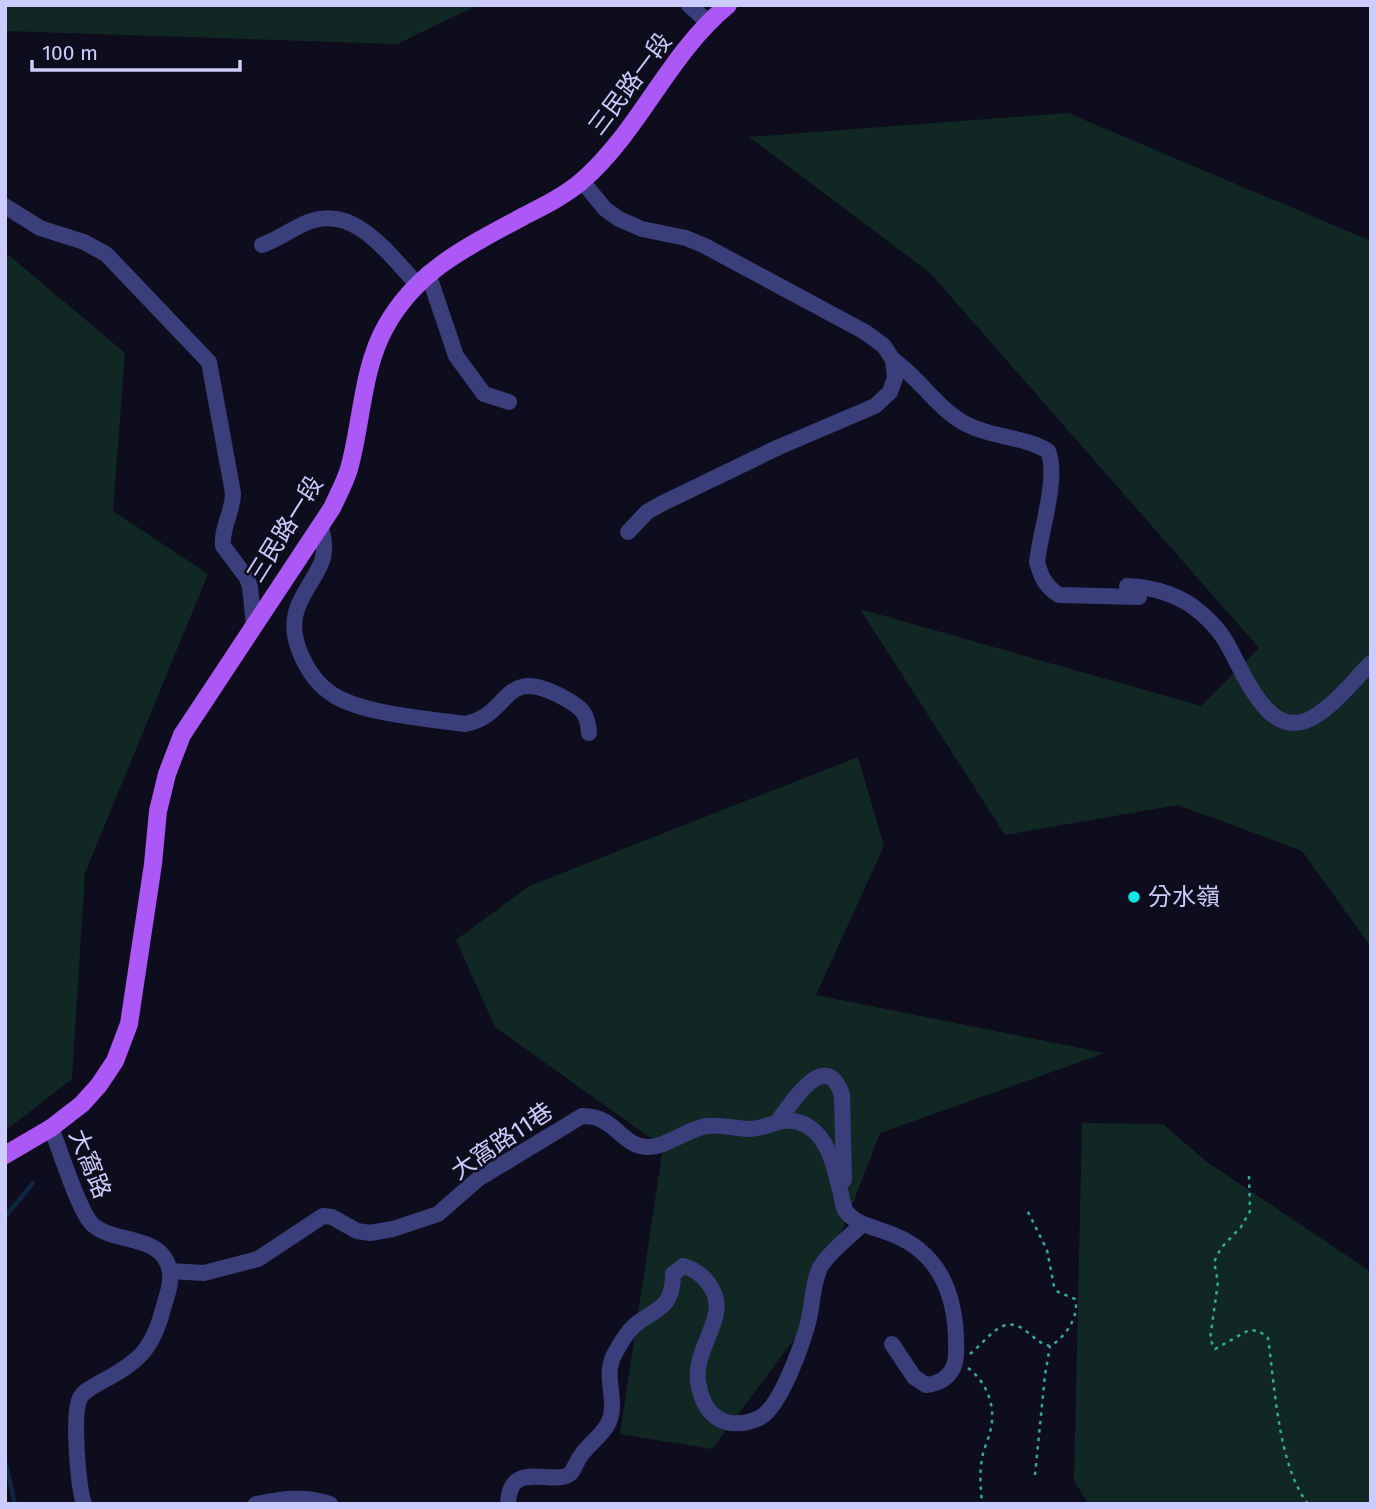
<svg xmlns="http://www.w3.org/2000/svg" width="1376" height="1509" viewBox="0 0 1376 1509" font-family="'Fira Sans','Noto Sans TC',sans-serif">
  <rect width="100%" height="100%" fill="#0e0d1d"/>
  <g fill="#102724">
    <polygon points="5,5 478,5 397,44 5,31"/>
    <polygon points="1068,113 1371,241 1371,947 1302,851 1178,805 1005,835 860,609 1201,706 1259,648 930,273 749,137"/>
    <polygon points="5,252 125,353 113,511 208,574 85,873 72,1079 5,1131"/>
    <polygon points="858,757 884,846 816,995 1105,1053 880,1133 807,1322 712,1449 620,1434 663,1147 495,1027 456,940 529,886"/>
    <polygon points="1082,1123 1163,1124 1207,1162 1371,1272 1371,1504 1088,1504 1074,1480"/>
  </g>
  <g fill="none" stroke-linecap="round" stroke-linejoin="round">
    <g stroke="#0e2640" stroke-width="4.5">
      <polyline points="5,1217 33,1183"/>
      <polyline points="5,1461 15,1504"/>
    </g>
    <g stroke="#33a996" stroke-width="2.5" stroke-dasharray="3.5 5" stroke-linecap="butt">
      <path d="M1249 1176 1250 1211 1241 1227 1221 1248 1214 1262 1218 1282 1210 1339 1215 1349 1249 1330 1259 1331 1268 1338C1275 1387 1278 1465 1308 1504"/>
      <path d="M970 1354C988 1340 1002 1312 1026 1331 1034 1337 1040 1344 1050 1346 1065 1338 1080 1316 1075 1299L1058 1292 1054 1286 1047 1250 1026 1208"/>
      <path d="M968 1368C987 1382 997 1408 990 1432 988 1441 983 1450 982 1459 979 1474 981 1489 982 1504"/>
      <polyline points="1035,1475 1045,1375 1050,1346"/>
    </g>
    <g stroke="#3a3e7a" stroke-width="16">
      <polyline points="689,5 709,23"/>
      <polyline points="582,181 605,209 619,219 642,229 686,238 705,246 865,332 884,346 893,360 895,378 890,392 875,406 779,447 661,504 647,512 628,532"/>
      <path d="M5 206 40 228 84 242 106 254 209 362 233 493C233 512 221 528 223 546L247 578 250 587 254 626"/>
      <path d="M262 245C279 239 294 227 311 221 357 206 390 256 417 284"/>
      <polyline points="428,273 456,356 484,394 509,402"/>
      <path d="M893 360C920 378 937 409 966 424 992 438 1023 436 1048 451 1059 477 1040 533 1037 562 1041 577 1046 587 1059 595L1139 597"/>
      <path d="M320 525C333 563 313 572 299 604 292 620 293 634 299 650 306 668 318 686 335 696 365 714 429 719 465 724 513 715 500 662 566 699 582 708 588 714 589 733"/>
      <path d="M1127 586C1153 587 1181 595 1201 613 1209 620 1217 628 1223 637 1242 665 1265 743 1312 718 1335 705 1353 681 1371 663"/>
      <path d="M778 1121C792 1102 826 1047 842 1095L844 1180"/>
      <path d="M51 1128C60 1149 79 1213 93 1225 117 1245 163 1233 170 1272 172 1284 166 1298 163 1309 152 1351 138 1362 101 1382 93 1387 84 1390 80 1398 72 1414 78 1486 84 1504"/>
      <path d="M170 1271 204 1273 258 1259 323 1216 332 1217 357 1231 370 1233 393 1229 438 1214 478 1179 582 1116C615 1115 622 1147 647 1147 667 1147 687 1129 707 1126 721 1124 736 1129 750 1129 771 1128 784 1114 806 1125 830 1138 835 1171 841 1194 842 1199 843 1206 845 1210 853 1223 873 1227 886 1232 943 1251 958 1300 956 1355 955 1374 943 1383 926 1385L914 1377 892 1344"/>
      <path d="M256 1504C281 1499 305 1495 330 1504"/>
      <path d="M508 1504C509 1457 555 1488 571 1473 575 1468 577 1460 582 1454 594 1438 613 1429 612 1405 612 1386 605 1371 615 1353 620 1344 626 1333 634 1326 656 1307 673 1310 673 1274L683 1266C703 1271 720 1292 716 1313 709 1346 688 1362 703 1400 708 1412 716 1420 730 1423 740 1424 752 1422 761 1417 781 1405 802 1345 808 1323 813 1305 812 1282 821 1266 831 1250 850 1237 862 1224"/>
    </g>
    <path stroke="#ab58f7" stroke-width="18" d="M5 1155 51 1128 82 1104 99 1085 115 1061 129 1024 153 864 158 811 167 774 182 735 332 508C338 495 345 482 349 469 362 423 362 368 386 326 418 269 469 246 524 216 544 206 566 195 583 180 640 130 669 53 728 5"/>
  </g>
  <circle fill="#0ce8e8" stroke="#0e0d1d" stroke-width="2.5" cx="1134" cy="897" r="7"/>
  <g text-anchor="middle" stroke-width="5" stroke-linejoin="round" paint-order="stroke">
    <g font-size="24" fill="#ccccfc" stroke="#0e0d1d">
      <text transform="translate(630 84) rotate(-53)" y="8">三民路一段</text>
      <text transform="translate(285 529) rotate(-58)" y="8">三民路一段</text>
      <text transform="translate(502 1141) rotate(-34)" y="8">大窩路11巷</text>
      <text transform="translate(90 1164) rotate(68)" y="8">大窩路</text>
    </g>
    <g font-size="24" fill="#ccccfc" stroke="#0e0d1d" text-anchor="start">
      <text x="1148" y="905">分水嶺</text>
    </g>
  </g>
  <rect width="1376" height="1509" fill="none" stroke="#ccccfc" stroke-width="14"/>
  <path d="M32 60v10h208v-10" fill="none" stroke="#ccccfc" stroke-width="3.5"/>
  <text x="42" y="60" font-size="21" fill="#ccccfc" stroke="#0e0d1d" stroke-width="5" paint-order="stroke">100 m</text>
</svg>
